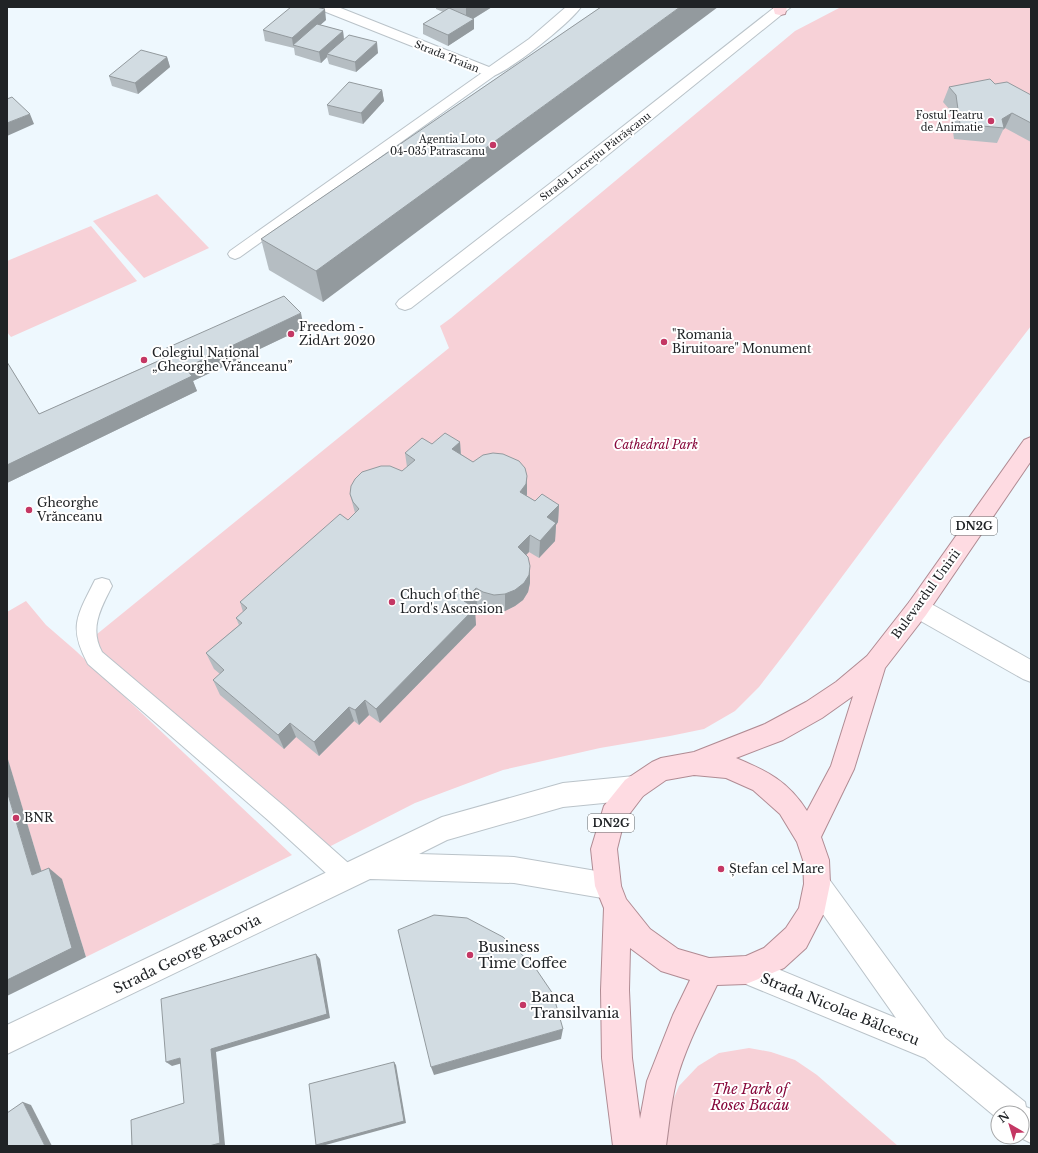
<svg xmlns="http://www.w3.org/2000/svg" width="1038" height="1153" viewBox="0 0 1038 1153" font-family="'Libre Baskerville',serif">
  <rect width="100%" height="100%" fill="#eef8fe"/>
  <g fill="#f7d1d7">
    <polygon points="841,7 1031,7 1031,326 943,441 789,648 759,687 735,711 704,729 670,736 600,748 503,770 415,803 319,852 86,643 449,348 440,326 451,318 795,31"/>
    <polygon points="157,194 209,248 144,278 93,221"/>
    <polygon points="91,226 137,281 11,337 7,332 7,261"/>
    <polygon points="26,601 46,625 76,651 292,855 86,957 62,880 46,886 7,757 7,612"/>
    <polygon points="749,1048 771,1052 795,1060 817,1075 898,1146 664,1146 669,1110 679,1086 698,1066 719,1053"/>
  </g>
  <g fill="none" stroke-linecap="round" stroke-linejoin="round">
    <g stroke="#bac3c9" stroke-width="2">
      <g id="service">
        <polygon points="490,69 494,70 496,73 494,76 240,257 235,259 230,257 228,254 230,251 486,70"/>
        <path d="M102 578 109 580 112 586C101 608 89 628 102 652L285 807 355 869 358 877 355 885 347 888 339 885 269 821 88 664C68 627 77 616 95 580Z"/>
      </g>
    </g>
    <g stroke="#bac3c9" stroke-width="2">
      <g id="minor">
        <path d="M319 7H338L489 67 529 39 566 7H581C570 23 508 73 490 77L321 10Z"/>
        <polygon points="775,7 791,7 573,183 411,308 405,310 399,308 396,304 399,300 561,175"/>
      </g>
    </g>
    <g stroke="#bac3c9" stroke-width="2">
      <g id="tertiary">
        <polygon points="918,598 926,601 1031,660 1031,682 1023,679 910,615 907,608 910,601"/>
        <polygon points="634,776 643,780 647,788 643,796 634,800 563,807 447,840 419,854 514,857 608,873 617,877 621,886 617,895 608,899 514,883 370,879 7,1054 7,1025 442,817 563,783"/>
      </g>
    </g>
    <g stroke="#bac3c9" stroke-width="2">
      <polygon id="secondary" points="817,871 826,875 945,1038 1025,1102 1026,1107 1031,1109 1031,1143 1019,1137 1022,1137 1022,1113 998,1113 998,1119 925,1058 736,980 732,970 736,960 746,956 896,1018 808,893 804,884 808,875"/>
    </g>
    <g stroke="#b08b93" stroke-width="2">
      <g id="primary">
        <polygon points="773,7 787,7 785,14 780,15 775,14"/>
        <path d="M1031 437V461L926 615 885 668 854 769 821 837 829 860 830 884 824 913 806 948 784 968 756 980 746 984 717 985C702 1016 685 1048 676 1082 671 1103 669 1125 666 1146H613L602 1058 601 990 604 908 595 886 591 849 604 806 625 780 652 762 661 758 694 752 765 724 806 702 836 682 867 656 910 601 1024 440ZM853 696 831 766 807 811C788 781 767 771 736 758L783 740 822 718ZM694 775 726 778 753 790 780 814 797 842 803 860 804 884 799 908 786 928 764 948 746 956 709 958 678 949 650 929 626 899 621 886 617 849 624 821 643 796 666 780ZM630 948 661 971 690 980 673 1015 647 1081 640 1119 632 1058 629 990Z"/>
      </g>
    </g>
    <use href="#service" fill="#fff" fill-rule="evenodd"/>
    <use href="#minor" fill="#fff" fill-rule="evenodd"/>
    <use href="#tertiary" fill="#fff" fill-rule="evenodd"/>
    <use href="#secondary" fill="#fff" fill-rule="evenodd"/>
    <use href="#primary" fill="#fedbe2" fill-rule="evenodd"/>
  </g>
  <g fill="#b5bdc2">
    <polygon points="436,7 492,7 473,19 474,29 448,46 423,34 423,24 443,12 436,9"/>
    <polygon points="601,7 323,302 269,270 261,239"/>
    <polygon points="326,20 320,25 343,31 344,39 378,53 356,72 329,64 327,57 321,63 295,55 294,48 265,41 263,30"/>
    <polygon points="167,57 170,67 138,94 112,86 109,76"/>
    <polygon points="995,84 1031,95 1031,142 1005,128 1003,130 997,143 954,139 950,110 943,102 949,87"/>
    <polygon points="382,90 384,101 363,124 329,115 327,105"/>
    <polygon points="304,328 193,381 197,391 7,483 7,362 39,414 162,359 160,351"/>
    <polygon points="460,442 461,454 473,462 527,494 527,496 535,501 559,505 558,522 556,525 555,541 539,558 529,552 526,555 530,583 528,592 523,600 515,606 505,611 494,611 484,609 477,605 474,608 476,625 380,723 369,715 359,725 354,721 319,756 296,737 284,749 220,695 213,680 220,674 214,669 206,653 239,625 236,618 243,612 240,602 348,520 355,513 350,494 402,471 407,467 405,453 432,444"/>
  </g>
  <g fill="#939a9e">
    <polygon points="467,7 492,7 466,23 466,8"/>
    <polygon points="680,7 718,7 323,302 316,271"/>
    <polygon points="325,9 326,20 296,46 293,45 292,38"/>
    <polygon points="474,19 474,29 448,46 448,35"/>
    <polygon points="343,31 344,41 327,54 327,57 321,63 319,52"/>
    <polygon points="377,42 378,53 356,72 355,62"/>
    <polygon points="167,57 170,67 138,94 135,83"/>
    <polygon points="382,90 384,101 363,124 361,113"/>
    <polygon points="1012,113 1005,128 1003,130 1004,128 1002,119"/>
    <polygon points="30,114 34,124 7,136 7,123"/>
    <polygon points="301,313 304,328 193,381 197,391 7,483 7,465 185,368"/>
    <polygon points="460,442 461,460 452,449"/>
    <polygon points="527,476 527,494 525,502 520,492"/>
    <polygon points="559,505 558,522 556,525 555,541 539,558 540,541 547,517"/>
    <polygon points="530,535 529,552 518,563 518,547"/>
    <polygon points="530,566 530,583 528,592 523,600 515,606 505,611 505,594"/>
    <polygon points="476,588 477,605 465,617 464,601"/>
    <polygon points="475,608 476,625 380,723 376,709"/>
    <polygon points="365,700 369,715 359,725 355,710"/>
    <polygon points="349,707 354,721 319,756 314,742"/>
    <polygon points="290,723 296,737 284,749 278,735"/>
    <polygon points="7,756 46,886 32,875 7,791"/>
    <polygon points="49,868 62,879 86,957 7,996 7,980"/>
    <polygon points="316,954 320,959 330,1018 216,1052 225,1145 221,1146 209,1146 211,1049"/>
    <polygon points="563,1029 561,1039 434,1075 431,1067"/>
    <polygon points="180,1058 186,1062 172,1066 166,1062"/>
    <polygon points="394,1062 396,1065 406,1123 322,1146 318,1146 316,1145"/>
    <polygon points="23,1102 31,1105 52,1146 45,1146"/>
  </g>
  <g fill="#d2dce2" stroke="#939a9e">
    <polygon points="291,7 316,7 325,9 292,38 263,30"/>
    <polygon points="601,7 680,7 316,271 261,239"/>
    <polygon points="449,8 474,19 448,35 423,24"/>
    <polygon points="317,24 343,31 319,52 293,45"/>
    <polygon points="349,35 377,42 355,62 327,54"/>
    <polygon points="141,50 167,57 135,83 109,76"/>
    <polygon points="990,79 995,84 1007,82 1031,95 1031,123 1012,113 1002,119 1004,128 960,124 956,95 949,87"/>
    <polygon points="349,82 382,90 361,113 327,105"/>
    <polygon points="12,97 30,114 7,123 7,99"/>
    <polygon points="284,296 301,313 185,368 192,376 7,465 7,362 39,414 165,358 160,351"/>
    <polygon points="445,433 460,442 452,449 473,462 483,455 493,453 503,454 519,461 525,468 527,476 526,484 520,492 535,501 542,494 559,505 547,517 556,523 540,541 530,535 518,547 528,557 530,566 529,575 524,583 515,590 505,594 494,595 483,592 476,588 464,601 475,608 376,709 365,700 355,710 349,707 314,742 290,723 278,735 213,680 224,670 206,653 242,623 236,618 247,608 240,602 340,514 348,520 359,509 353,502 350,494 351,486 355,479 362,472 381,466 390,466 402,471 415,460 405,453 422,438 432,444"/>
    <polygon points="7,791 32,875 49,868 72,948 7,980"/>
    <polygon points="434,915 467,918 503,937 534,966 553,994 563,1029 431,1067 398,930"/>
    <polygon points="316,954 327,1014 211,1049 220,1143 209,1146 132,1146 131,1120 184,1103 180,1058 166,1062 161,999"/>
    <polygon points="394,1062 404,1121 316,1145 309,1084"/>
    <polygon points="23,1102 45,1146 7,1146 7,1113"/>
  </g>
  <g fill="#c43764" stroke="#fff" stroke-width="1.5">
    <circle cx="991" cy="121" r="4"/>
    <circle cx="493" cy="145" r="4"/>
    <circle cx="291" cy="334" r="4"/>
    <circle cx="664" cy="342" r="4"/>
    <circle cx="144" cy="360" r="4"/>
    <circle cx="29" cy="510" r="4"/>
    <circle cx="392" cy="602" r="4"/>
    <circle cx="16" cy="818" r="4"/>
    <circle cx="721" cy="869" r="4"/>
    <circle cx="470" cy="955" r="4"/>
    <circle cx="523" cy="1005" r="4"/>
  </g>
  <g text-anchor="middle" stroke-width="4" stroke-linejoin="round" paint-order="stroke">
    <g font-size="10" fill="#202326" stroke="#fff">
      <text transform="translate(447 56) rotate(22)" y="4">Strada Traian</text>
      <text transform="translate(595 156) rotate(-38)" y="4">Strada Lucrețiu Pătrășcanu</text>
    </g>
    <g font-size="10" fill="#202326" stroke="#fff" text-anchor="end">
      <text x="983" y="119">Fostul Teatru<tspan x="983" dy="12">de Animatie</tspan></text>
      <text x="485" y="143">Agentia Loto<tspan x="485" dy="12">04-035 Patrascanu</tspan></text>
    </g>
    <g fill="#fff" stroke="#636567" stroke-width="1">
      <rect x="951" y="517" width="46" height="18" rx="3"/>
      <rect x="588" y="814" width="46" height="18" rx="3"/>
    </g>
    <g font-size="11" font-weight="bold" fill="#202326">
      <text x="974" y="530">DN2G</text>
      <text x="611" y="827">DN2G</text>
    </g>
    <g font-size="12" fill="#202326" stroke="#fff" text-anchor="start">
      <text x="299" y="331">Freedom -<tspan x="299" dy="14">ZidArt 2020</tspan></text>
      <text x="672" y="339">"Romania<tspan x="672" dy="14">Biruitoare" Monument</tspan></text>
      <text x="152" y="357">Colegiul Național<tspan x="152" dy="14">„Gheorghe Vrănceanu”</tspan></text>
      <text x="37" y="507">Gheorghe<tspan x="37" dy="14">Vrănceanu</tspan></text>
      <text x="400" y="599">Chuch of the<tspan x="400" dy="14">Lord's Ascension</tspan></text>
      <text x="24" y="822">BNR</text>
      <text x="729" y="873">Ștefan cel Mare</text>
    </g>
    <g font-size="12" font-style="italic" fill="#87083b" stroke="#fff">
      <text x="656" y="449">Cathedral Park</text>
    </g>
    <g font-size="12" fill="#202326" stroke="#fff">
      <text transform="translate(926 594) rotate(-54)" y="4">Bulevardul Unirii</text>
    </g>
    <g font-size="14" fill="#202326" stroke="#fff" text-anchor="start">
      <text x="478" y="952">Business<tspan x="478" dy="16">Time Coffee</tspan></text>
      <text x="531" y="1002">Banca<tspan x="531" dy="16">Transilvania</tspan></text>
    </g>
    <g font-size="14" fill="#202326" stroke="#fff">
      <text transform="translate(187 954) rotate(-26)" y="5">Strada George Bacovia</text>
      <text transform="translate(840 1009) rotate(22)" y="5">Strada Nicolae Bălcescu</text>
    </g>
    <g font-size="14" font-style="italic" fill="#87083b" stroke="#fff">
      <text x="750" y="1094">The Park of<tspan x="750" dy="16">Roses Bacău</tspan></text>
    </g>
  </g>
  <rect width="1038" height="1153" fill="none" stroke="#202326" stroke-width="16"/>
  <g transform="translate(1010 1125) rotate(322)"><circle r="19" fill="#ffffff" stroke="#a6a7a8"/>
  <path d="M0-3L7 15L0 10L-7 15Z" fill="#c43764"/>
  <text y="-6" font-size="11" font-weight="bold" text-anchor="middle" fill="#202326">N</text>
  </g>
</svg>
